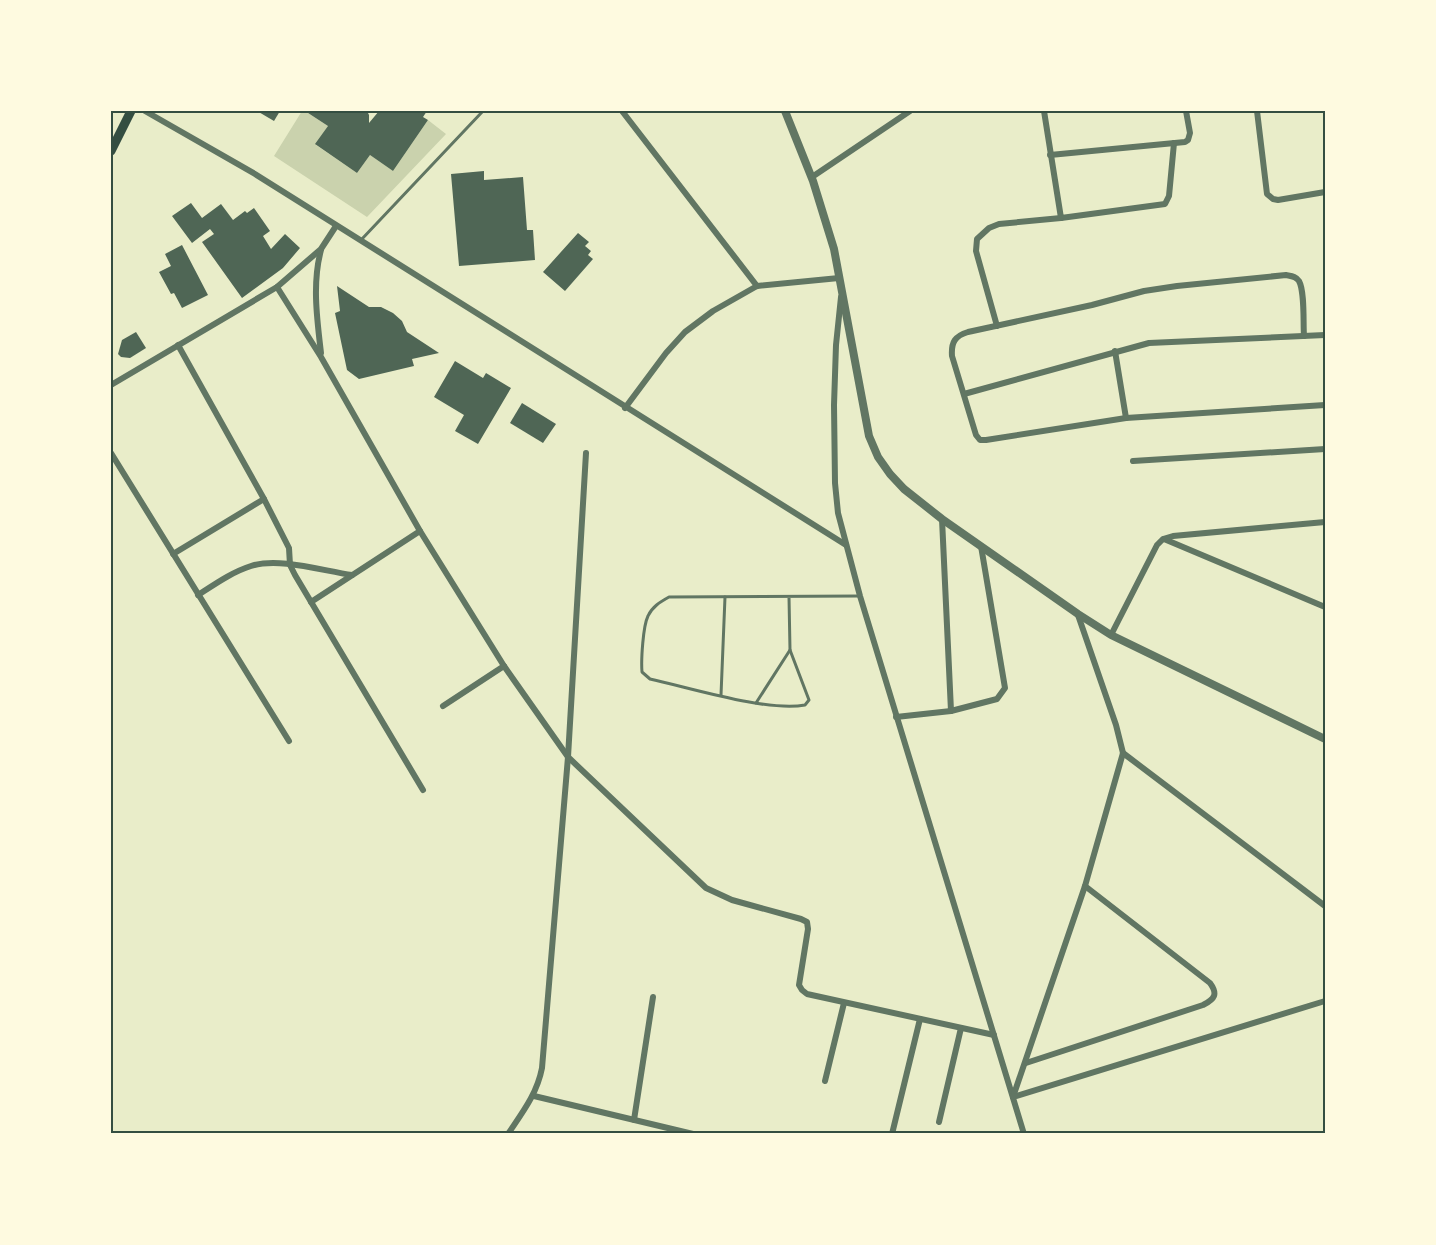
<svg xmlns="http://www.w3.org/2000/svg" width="1436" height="1245" viewBox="0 0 1436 1245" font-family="'IBM Plex Sans',sans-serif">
  <rect width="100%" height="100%" fill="#e9edc9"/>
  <polygon fill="#cad2ad" points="302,111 305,111 328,126 316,145 357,173 370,155 393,171 428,120 446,134 367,217 274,156"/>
  <g fill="#4f6655">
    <polygon points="257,111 280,111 274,121"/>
    <polygon points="305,111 367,111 369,115 369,123 379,111 427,111 423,117 428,120 393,171 370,155 357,173 315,144 328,126"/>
    <polygon points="484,171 484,180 523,177 527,230 533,230 535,260 459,266 451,174"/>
    <polygon points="191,203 202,218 221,204 233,220 245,211 247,213 254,208 270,231 263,236 271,249 285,234 300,248 283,268 242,298 202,242 214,234 210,229 192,243 172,216"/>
    <polygon points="578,233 589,242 585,246 591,251 588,255 593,259 565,291 543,272"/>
    <polygon points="182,245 208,295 182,308 174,293 171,294 159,272 171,266 165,254"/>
    <polygon points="337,286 369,307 381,307 393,313 402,321 407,332 439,353 412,359 414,366 359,379 347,370 335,313 340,311"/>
    <polygon points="136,332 146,348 130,358 121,357 118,354 122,340"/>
    <polygon points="455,361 483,378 486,373 511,388 478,444 455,431 464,415 434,397"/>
    <polygon points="522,403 556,424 543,443 510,423"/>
  </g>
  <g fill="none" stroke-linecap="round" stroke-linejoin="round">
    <g stroke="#617663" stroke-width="3">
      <polyline points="361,240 483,111"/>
      <path d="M789 597 790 650 809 700 805 705C767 712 691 688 650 679L642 672C641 660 643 626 648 616 652 607 660 602 669 597L860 596"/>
      <polyline points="721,695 725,597"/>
      <polyline points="756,703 790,650"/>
    </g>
    <g stroke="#617663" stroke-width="6">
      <polyline points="145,111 255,174 846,545"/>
      <polyline points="622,111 757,286"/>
      <polyline points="1044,111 1061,218 1165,204 1169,196 1174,143"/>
      <polyline points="1257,111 1267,194 1273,199 1278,200 1325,192"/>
      <polyline points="1050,155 1185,142 1188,140 1190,133 1186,111"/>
      <polyline points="812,177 910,111"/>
      <polyline points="277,287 321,357 420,531 504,666 568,757 706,888 732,900 801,919 807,922 808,929 799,985 802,990 807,994 994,1035"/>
      <polyline points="841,297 836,345 834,405 835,483 838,513 860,596 1024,1134"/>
      <polyline points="997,326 976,251 977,239 989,228 999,224 1061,218"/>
      <path d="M1304 336C1303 323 1305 292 1299 281 1296 276 1291 276 1286 275L1177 286 1144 291 1092 305 968 332C955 336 951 342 952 356L976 435 980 440H986L1126 418 1325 405"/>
      <polyline points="178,345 264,499 289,548 290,565 295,575 423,790"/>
      <polyline points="1115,351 1126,418"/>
      <path d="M321 353C317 319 312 283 321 250"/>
      <polyline points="111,385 277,287 321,249 336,226"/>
      <polyline points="964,394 1149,343 1325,335"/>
      <polyline points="625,408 666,353 685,332 713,311 757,286 839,278"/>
      <polyline points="111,453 289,741"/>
      <polyline points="1133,461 1325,449"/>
      <polyline points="942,519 951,711"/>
      <polyline points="1164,539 1325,607"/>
      <polyline points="173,554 264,499"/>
      <path d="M198 595C215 584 232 572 251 566 279 557 323 571 352 575"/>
      <polyline points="311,602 420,531"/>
      <polyline points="1111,635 1157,545 1163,539 1173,536 1325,522"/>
      <polyline points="443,706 504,666"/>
      <polyline points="896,717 951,711 997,699 1005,688 981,546"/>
      <polyline points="1123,753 1325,906"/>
      <path d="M1026 1063 1203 1005C1215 999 1218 994 1210 983L1085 886"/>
      <polyline points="825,1081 844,1003"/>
      <polyline points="534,1096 693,1134"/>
      <polyline points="1013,1097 1085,886 1123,753 1116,725 1078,615"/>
      <polyline points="1013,1097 1325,1001"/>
      <polyline points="634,1120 653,997"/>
      <polyline points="939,1122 961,1028"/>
      <path d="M508 1134C522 1113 537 1094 542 1068L568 757 586 453"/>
      <polyline points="892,1134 920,1019"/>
    </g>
    <polyline stroke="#617663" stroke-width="8" points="785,111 813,181 834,249 869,436 878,457 890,474 904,489 942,519 1078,614 1111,635 1325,739"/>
    <polyline stroke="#344e41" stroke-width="9" points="111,151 131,111"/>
  </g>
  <rect width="1436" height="1245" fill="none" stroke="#fefae0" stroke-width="225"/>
  <rect x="112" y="112" width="1212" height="1020" fill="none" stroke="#344e41" stroke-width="2"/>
</svg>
